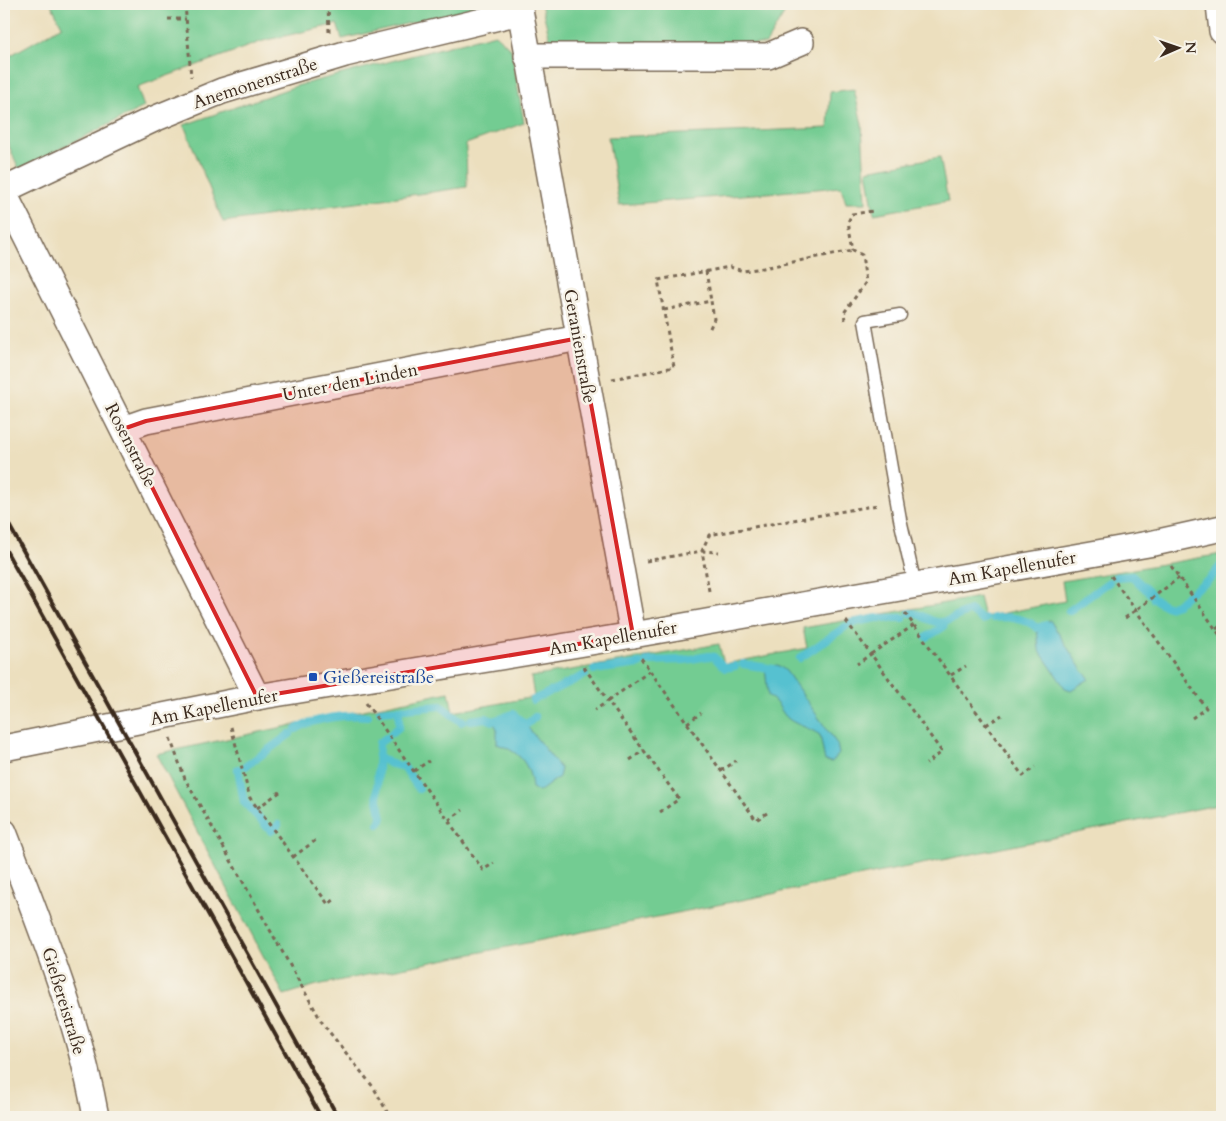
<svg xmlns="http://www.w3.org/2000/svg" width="1226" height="1121" viewBox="0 0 1226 1121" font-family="Cardo,serif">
  <rect width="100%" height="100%" fill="#f7f3e8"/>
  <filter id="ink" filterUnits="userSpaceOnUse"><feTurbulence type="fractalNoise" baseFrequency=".02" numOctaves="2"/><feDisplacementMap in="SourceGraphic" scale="10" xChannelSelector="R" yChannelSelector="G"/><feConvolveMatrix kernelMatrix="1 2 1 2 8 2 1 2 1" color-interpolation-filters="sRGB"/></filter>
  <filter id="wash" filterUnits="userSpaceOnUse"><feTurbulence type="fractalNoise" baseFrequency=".0096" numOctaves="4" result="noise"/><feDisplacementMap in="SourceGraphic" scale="20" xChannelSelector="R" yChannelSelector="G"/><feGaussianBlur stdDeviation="1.12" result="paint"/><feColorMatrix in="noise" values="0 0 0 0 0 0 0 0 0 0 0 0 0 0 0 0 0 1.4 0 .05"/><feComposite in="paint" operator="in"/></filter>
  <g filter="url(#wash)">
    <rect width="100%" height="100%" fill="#ecdfbe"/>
    <g fill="#73cc92" stroke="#577b58">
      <polygon points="51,4 491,4 342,39 337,24 263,41 137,87 144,107 19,169 4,135 4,59 62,26"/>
      <polygon points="541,4 790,4 766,44 567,45 550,39"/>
      <polygon points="495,34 511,49 524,123 466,144 467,187 223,222 184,125 296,86"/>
      <polygon points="854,89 862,124 866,203 846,203 841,187 619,205 608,137 828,128 830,92"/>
      <polygon points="940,157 948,201 874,214 867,170"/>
      <polygon points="1222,554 1222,804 317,985 284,995 156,754 449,692 453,712 534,697 531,677 719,644 724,664 807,648 803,628 979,597 984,617 1065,601 1062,581"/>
    </g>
    <g fill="#56c1d0" stroke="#487677">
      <polygon points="1050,620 1083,672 1088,676 1089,679 1071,690 1065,688 1039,650 1037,628"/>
      <path d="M778 665 786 671 837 744 839 754 832 762 825 761 820 735C810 728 797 725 790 720 781 714 780 703 768 696L765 667Z"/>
      <path d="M512 711 526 725 561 769 559 777 539 792 532 788C530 764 520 752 497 744V729L493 721Z"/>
    </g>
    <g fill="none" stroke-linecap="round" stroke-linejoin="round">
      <g stroke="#56c1d0" stroke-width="8">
        <polyline points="1116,577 1132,576 1151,594"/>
        <polyline points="1193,591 1210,579 1222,564"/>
        <polyline points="1154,599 1168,607 1177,604 1187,595"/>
        <polyline points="1069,611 1109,582"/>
        <path d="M910 613C919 612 927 620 936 622 949 624 959 613 971 611L982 620 985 619"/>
        <path d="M993 618C1006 616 1027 618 1037 628L1046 625"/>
        <polyline points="851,623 877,618 903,618"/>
        <polyline points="927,637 943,627 945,621"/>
        <polyline points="800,658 845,627"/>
        <polyline points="647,661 685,660 709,656 714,657 725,668 735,666"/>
        <polyline points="743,664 774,669"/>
        <polyline points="594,670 640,664"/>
        <polyline points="533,700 585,675"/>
        <polyline points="380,711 441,706 461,722 463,721"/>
        <polyline points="513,714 526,725 535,717"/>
        <polyline points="471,720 486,718 493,721 513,714"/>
        <path d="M296 729C315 718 346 714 368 716"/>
        <polyline points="392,733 399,727 399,709"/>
        <polyline points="378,755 388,763 404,767 419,789"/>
        <polyline points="246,766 290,734"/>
        <polyline points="238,769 244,802 271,831"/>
        <polyline points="379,824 382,818 377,795 379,743 386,738"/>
        <polyline points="276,827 278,825"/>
      </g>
    </g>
  </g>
  <g filter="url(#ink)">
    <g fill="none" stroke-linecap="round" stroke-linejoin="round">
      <g stroke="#796956" stroke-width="15">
        <polyline id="service" points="900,315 865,321 900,519 915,585"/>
      </g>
      <g stroke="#796956" stroke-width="28">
        <g id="minor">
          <polyline points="519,4 633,635"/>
          <polyline points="1219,4 1222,31"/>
          <polyline points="527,56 768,56 801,42"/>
          <polyline points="4,190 154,119 222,91 345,54 520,12"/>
          <polyline points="4,193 257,697"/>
          <polyline points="123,429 146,421 579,338"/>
          <polyline points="4,748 257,697 633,635 1154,543 1222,528"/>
          <path d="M4 832C39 923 79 1021 96 1117"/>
        </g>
      </g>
      <g stroke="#796956" stroke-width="3" stroke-dasharray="4 4" stroke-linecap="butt">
        <polyline points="185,4 191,77"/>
        <polyline points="328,4 329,33"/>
        <polyline points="168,19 186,19"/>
        <polyline points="706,271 711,301"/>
        <polyline points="664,310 711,301 714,319 709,330"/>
        <polyline points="845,320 844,313 866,282 862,255 853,250 848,222 852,214 874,211"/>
        <polyline points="612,379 674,367 658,280 730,267 743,271 763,268 853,250"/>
        <polyline points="646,561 702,551 709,535 878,505"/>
        <polyline points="1171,566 1222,638"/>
        <polyline points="1111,576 1206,708 1192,718"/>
        <polyline points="709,591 702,551 719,552"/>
        <polyline points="905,613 1023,776 1035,767"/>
        <polyline points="1125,618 1179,578"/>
        <polyline points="846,621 871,654 857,664"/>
        <polyline points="914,625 871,654 942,752 926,764"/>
        <polyline points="1216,629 1222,625"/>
        <polyline points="641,658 756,820 767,813"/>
        <polyline points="584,667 608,701 595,710"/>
        <polyline points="650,671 608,701 679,799 660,812"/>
        <polyline points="951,675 966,666"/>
        <polyline points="366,703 483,870 494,863"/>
        <polyline points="687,723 701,713"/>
        <polyline points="986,725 1002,715"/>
        <polyline points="231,727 250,798 328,904 337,898"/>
        <polyline points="170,738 185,779 323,1024 374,1088 390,1117"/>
        <polyline points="630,760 644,750"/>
        <polyline points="414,771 429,761"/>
        <polyline points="721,771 736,761"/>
        <polyline points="257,808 280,792"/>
        <polyline points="449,820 463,810"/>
        <polyline points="293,857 316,840"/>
      </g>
      <use href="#service" stroke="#fff" stroke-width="12"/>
      <use href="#minor" stroke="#fff" stroke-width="25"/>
      <g stroke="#3b2a1e" stroke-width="4">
        <polyline points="4,516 338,1117"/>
        <polyline points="4,547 321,1117"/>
      </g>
    </g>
  </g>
  <path fill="#d62828" fill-opacity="0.2" stroke="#d62828" stroke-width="4" stroke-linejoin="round" d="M579 338 633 635 257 697 123 429 146 421Z"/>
  <rect fill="#1a4fb4" stroke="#f7f3e8" stroke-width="2" x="308" y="672" width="10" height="10" rx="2.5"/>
  <g text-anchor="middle" stroke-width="5" stroke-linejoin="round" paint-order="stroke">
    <g font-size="18" fill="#3b2a1e" stroke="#f7f3e8">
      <text transform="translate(255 83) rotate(-18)" y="6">Anemonenstraße</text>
      <text transform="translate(580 346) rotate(80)" y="6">Geranienstraße</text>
      <text transform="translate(350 382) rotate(-11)" y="6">Unter den Linden</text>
      <text transform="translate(131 445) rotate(63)" y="6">Rosenstraße</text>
      <text transform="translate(1012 568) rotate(-10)" y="6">Am Kapellenufer</text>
      <text transform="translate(613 638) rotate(-10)" y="6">Am Kapellenufer</text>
      <text transform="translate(214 707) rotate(-11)" y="6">Am Kapellenufer</text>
      <text transform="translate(64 1001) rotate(73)" y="6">Gießereistraße</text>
    </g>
    <g font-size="18" fill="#164399" stroke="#f7f3e8" text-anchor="start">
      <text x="323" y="683">Gießereistraße</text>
    </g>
  </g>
  <rect width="1226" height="1121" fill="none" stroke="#f7f3e8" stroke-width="20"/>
  <g transform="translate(1178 48) rotate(88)" stroke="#f7f3e8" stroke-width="4" paint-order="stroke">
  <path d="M0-4L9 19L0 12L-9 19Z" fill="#3b2a1e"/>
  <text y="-8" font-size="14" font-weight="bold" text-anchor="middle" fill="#3b2a1e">N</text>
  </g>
</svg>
